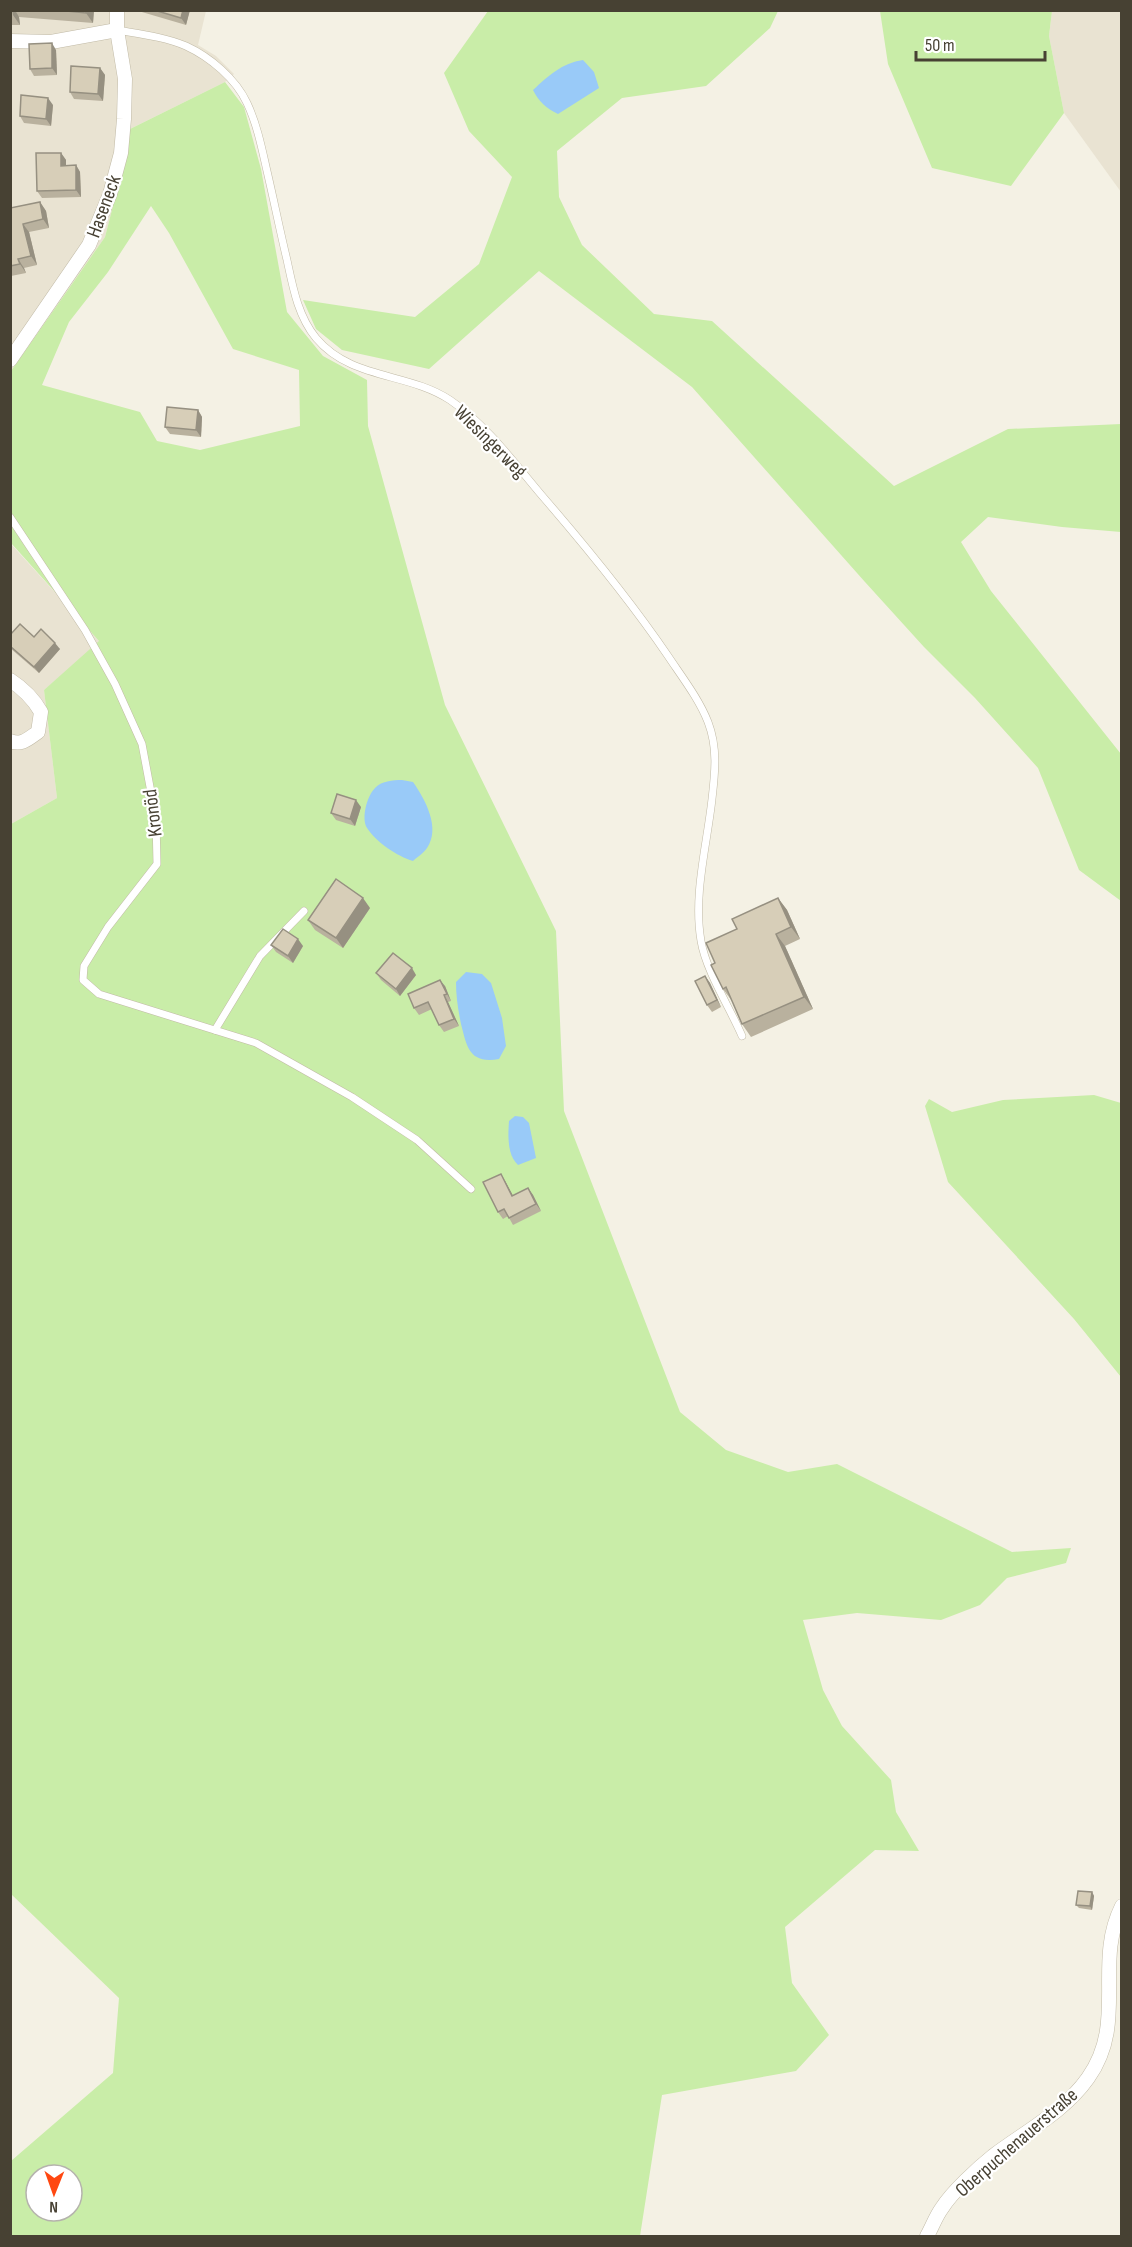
<svg xmlns="http://www.w3.org/2000/svg" width="1132" height="2247" viewBox="0 0 1132 2247" font-family="'Sofia Sans Condensed',sans-serif">
  <rect width="100%" height="100%" fill="#f4f1e4"/>
  <g fill="#e9e3d2">
    <polygon points="11,11 206,11 198,45 216,56 234,74 225,82 128,130 124,163 105,237 11,371"/>
    <polygon points="1052,11 1121,11 1121,192 1064,113 1049,36"/>
    <polygon points="10,543 100,642 44,690 57,798 11,824"/>
  </g>
  <g fill="#c9eda8" fill-rule="evenodd">
    <polygon points="488,11 778,11 770,28 706,86 622,98 557,151 559,197 582,245 654,314 712,321 894,486 1008,429 1121,424 1121,532 1062,527 988,517 961,542 991,591 1121,754 1121,901 1079,870 1038,768 975,698 924,647 865,582 692,387 539,271 429,369 342,350 316,329 303,300 415,317 479,264 512,177 469,131 444,73"/>
    <polygon points="880,11 1052,11 1049,36 1064,113 1011,186 932,168 888,64"/>
    <path d="M225 82 244 107 261 169 287 312 323 356 367 380 368 426 445 705 556 931 564 1111 680 1412 726 1450 788 1472 837 1464 1012 1552 1071 1548 1066 1563 1007 1578 980 1605 941 1620 857 1613 803 1620 823 1690 842 1726 891 1780 896 1812 919 1851 875 1850 785 1927 792 1983 829 2035 796 2071 662 2095 640 2236H11V2161L113 2073 119 1998 11 1894V824L57 798 44 690 99 641 11 543V371L105 237 124 163 128 130ZM151 206 169 233 233 349 299 370 300 426 200 450 157 441 140 412 42 385 69 322 108 272ZM36 2175H72V2211H36Z"/>
    <polygon points="1094,1095 1121,1103 1121,1377 1074,1319 948,1182 925,1106 929,1099 952,1112 1003,1100"/>
  </g>
  <g fill="#99caf8">
    <path d="M583 60 594 72 599 88 558 114C546 108 539 102 533 90 548 76 562 63 583 60Z"/>
    <path d="M402 780 413 782C425 799 441 828 427 848 424 853 417 857 413 861 397 856 377 843 367 828 361 818 367 796 375 788 381 781 393 780 402 780Z"/>
    <path d="M466 972 482 974 491 983 502 1018 506 1046 499 1059C469 1064 467 1047 461 1024 458 1009 456 997 456 982Z"/>
    <path d="M515 1116 523 1117 529 1123 536 1158 518 1165C507 1155 508 1135 509 1121Z"/>
  </g>
  <g fill="none" stroke-linecap="round" stroke-linejoin="round">
    <g stroke="#c1baa6" stroke-width="8">
      <g id="service">
        <path d="M117 30C140 34 165 37 186 46 210 57 236 79 247 103 257 124 262 149 267 171 274 201 280 231 287 260 293 288 298 316 316 338 351 380 408 372 450 400 487 425 515 464 544 498 588 549 630 600 668 656 682 677 699 699 708 722 718 748 715 773 712 799 707 845 693 895 701 941 706 971 730 1008 742 1036"/>
        <polyline points="10,517 85,630 115,684 142,744 156,819 157,864 108,927 84,966 83,980 99,994 256,1043 352,1097 417,1140 471,1189"/>
        <polyline points="215,1030 260,956 304,911"/>
      </g>
    </g>
    <g stroke="#c1baa6" stroke-width="15">
      <g id="minor">
        <polyline points="10,41 51,42 117,30"/>
        <polyline points="10,360 89,245 110,194 121,153 124,119 125,79 117,30 117,10"/>
        <path d="M10 680C24 689 33 698 41 712L38 732C29 738 22 746 10 741"/>
        <path d="M927 2236C932 2227 936 2216 942 2208 952 2192 978 2168 993 2156 1026 2131 1064 2112 1088 2078 1128 2022 1093 1964 1122 1906"/>
      </g>
    </g>
    <use href="#service" stroke="#fff" stroke-width="7"/>
    <use href="#minor" stroke="#fff" stroke-width="14"/>
  </g>
  <g fill="#b9b19e">
    <polygon points="10,10 94,10 93,23 19,17 20,25 10,25"/>
    <polygon points="135,10 190,10 186,25"/>
    <polygon points="56,50 57,75 34,76 30,69"/>
    <polygon points="100,68 105,75 103,101 74,99 70,92"/>
    <polygon points="53,105 51,126 24,123 20,116"/>
    <polygon points="61,153 66,160 66,166 76,165 80,172 81,197 42,198 37,191"/>
    <polygon points="40,202 46,211 49,228 29,232 37,265 24,268 26,273 11,276 10,275 10,208"/>
    <polygon points="198,410 202,417 201,437 170,434 165,427"/>
    <polygon points="10,635 34,637 60,649 39,673 10,648"/>
    <polygon points="361,807 355,826 336,820 331,813"/>
    <polygon points="778,898 787,910 800,939 785,946 813,1009 751,1037 742,1024 732,1001 723,989 715,963 737,929"/>
    <polygon points="370,908 343,948 315,930 308,920"/>
    <polygon points="271,945 303,946 293,963 276,952"/>
    <polygon points="376,973 416,975 400,996 381,980"/>
    <polygon points="705,976 710,983 721,1007 712,1012 707,1005"/>
    <polygon points="445,986 451,1001 448,1002 459,1026 444,1032 439,1025 432,1009 419,1015 414,1008"/>
    <polygon points="505,1181 513,1196 528,1188 533,1195 541,1211 513,1225 508,1216 503,1219 498,1212"/>
    <polygon points="1092,1892 1094,1896 1092,1910 1079,1908 1076,1905"/>
  </g>
  <g fill="#969081">
    <polygon points="12,10 15,10 19,17 20,25 13,15"/>
    <polygon points="86,10 94,10 93,23 86,13"/>
    <polygon points="183,10 190,10 186,25 181,18"/>
    <polygon points="52,43 56,50 57,75 52,68"/>
    <polygon points="100,68 105,75 103,101 98,94"/>
    <polygon points="48,98 53,105 51,126 46,119"/>
    <polygon points="61,153 66,160 66,173 61,166"/>
    <polygon points="76,165 80,172 81,197 76,190"/>
    <polygon points="40,202 46,211 49,228 43,219"/>
    <polygon points="23,224 29,232 37,265 31,256"/>
    <polygon points="18,259 24,268 26,273 20,264"/>
    <polygon points="198,410 202,417 201,437 196,430"/>
    <polygon points="55,643 60,649 39,673 34,667"/>
    <polygon points="356,800 361,807 355,826 350,819"/>
    <polygon points="363,898 370,908 343,948 336,938"/>
    <polygon points="778,898 787,910 800,939 791,927"/>
    <polygon points="776,934 785,946 813,1009 804,997"/>
    <polygon points="298,939 303,946 293,963 288,956"/>
    <polygon points="412,968 416,975 400,996 396,989"/>
    <polygon points="705,976 710,983 721,1007 717,1000"/>
    <polygon points="440,980 445,986 451,1001 447,994"/>
    <polygon points="444,995 448,1002 459,1026 454,1019"/>
    <polygon points="501,1174 505,1181 517,1203 512,1196"/>
    <polygon points="528,1188 533,1195 541,1211 536,1204"/>
    <polygon points="1092,1892 1094,1896 1092,1910 1090,1906"/>
  </g>
  <g fill="#d7ceb8" stroke="#969081" stroke-width="1.5">
    <polygon points="56,10 86,10 86,13"/>
    <polygon points="154,10 183,10 181,18"/>
    <polygon points="52,43 52,68 30,69 29,44"/>
    <polygon points="71,66 100,68 98,94 70,92"/>
    <polygon points="21,95 48,98 46,119 20,116"/>
    <polygon points="36,153 61,153 61,166 76,165 76,190 37,191"/>
    <polygon points="40,202 43,219 23,224 31,256 18,259 20,264 10,266 10,208"/>
    <polygon points="167,407 198,410 196,430 165,427"/>
    <polygon points="20,624 34,637 41,629 55,643 34,667 10,646 10,635"/>
    <polygon points="337,794 356,800 350,819 331,813"/>
    <polygon points="336,879 363,898 336,938 308,920"/>
    <polygon points="778,898 791,927 776,934 804,997 742,1024 726,987 723,989 711,965 715,963 706,943 737,929 732,919"/>
    <polygon points="283,929 298,939 288,956 271,945"/>
    <polygon points="393,953 412,968 396,989 376,973"/>
    <polygon points="705,976 717,1000 707,1005 695,981"/>
    <polygon points="440,980 447,994 444,995 454,1019 439,1025 428,1002 414,1008 408,994"/>
    <polygon points="501,1174 512,1196 528,1188 536,1204 509,1218 504,1209 498,1212 483,1182"/>
    <polygon points="1078,1891 1092,1892 1090,1906 1076,1905"/>
  </g>
  <g text-anchor="middle" stroke-width="4.5" stroke-linejoin="round" paint-order="stroke">
    <g font-size="20" fill="#474133" stroke="#fff">
      <text transform="translate(103 206) rotate(-70)" y="7">Haseneck</text>
      <text transform="translate(491 441) rotate(45)" y="7">Wiesingerweg</text>
      <text transform="translate(152 813) rotate(-97)" y="7">Kronöd</text>
      <text transform="translate(1016 2142) rotate(-41)" y="7">Oberpuchenauerstraße</text>
    </g>
  </g>
  <rect width="1132" height="2247" fill="none" stroke="#474133" stroke-width="24"/>
  <g transform="translate(54 2193) rotate(181)"><circle r="28" fill="#ffffff" stroke="#b5b3ad" stroke-width="1.5"/>
  <path d="M0-4.5L10 22L0 15L-10 22Z" fill="#ff4811"/>
  <text y="-9" font-size="16" font-weight="bold" text-anchor="middle" fill="#474133">N</text>
  </g>
  <path d="M916 51v9h129v-9" fill="none" stroke="#474133" stroke-width="3"/>
  <text x="925" y="51" font-size="18" fill="#474133" stroke="#ffffff" stroke-width="4.5" paint-order="stroke">50 m</text>
</svg>
